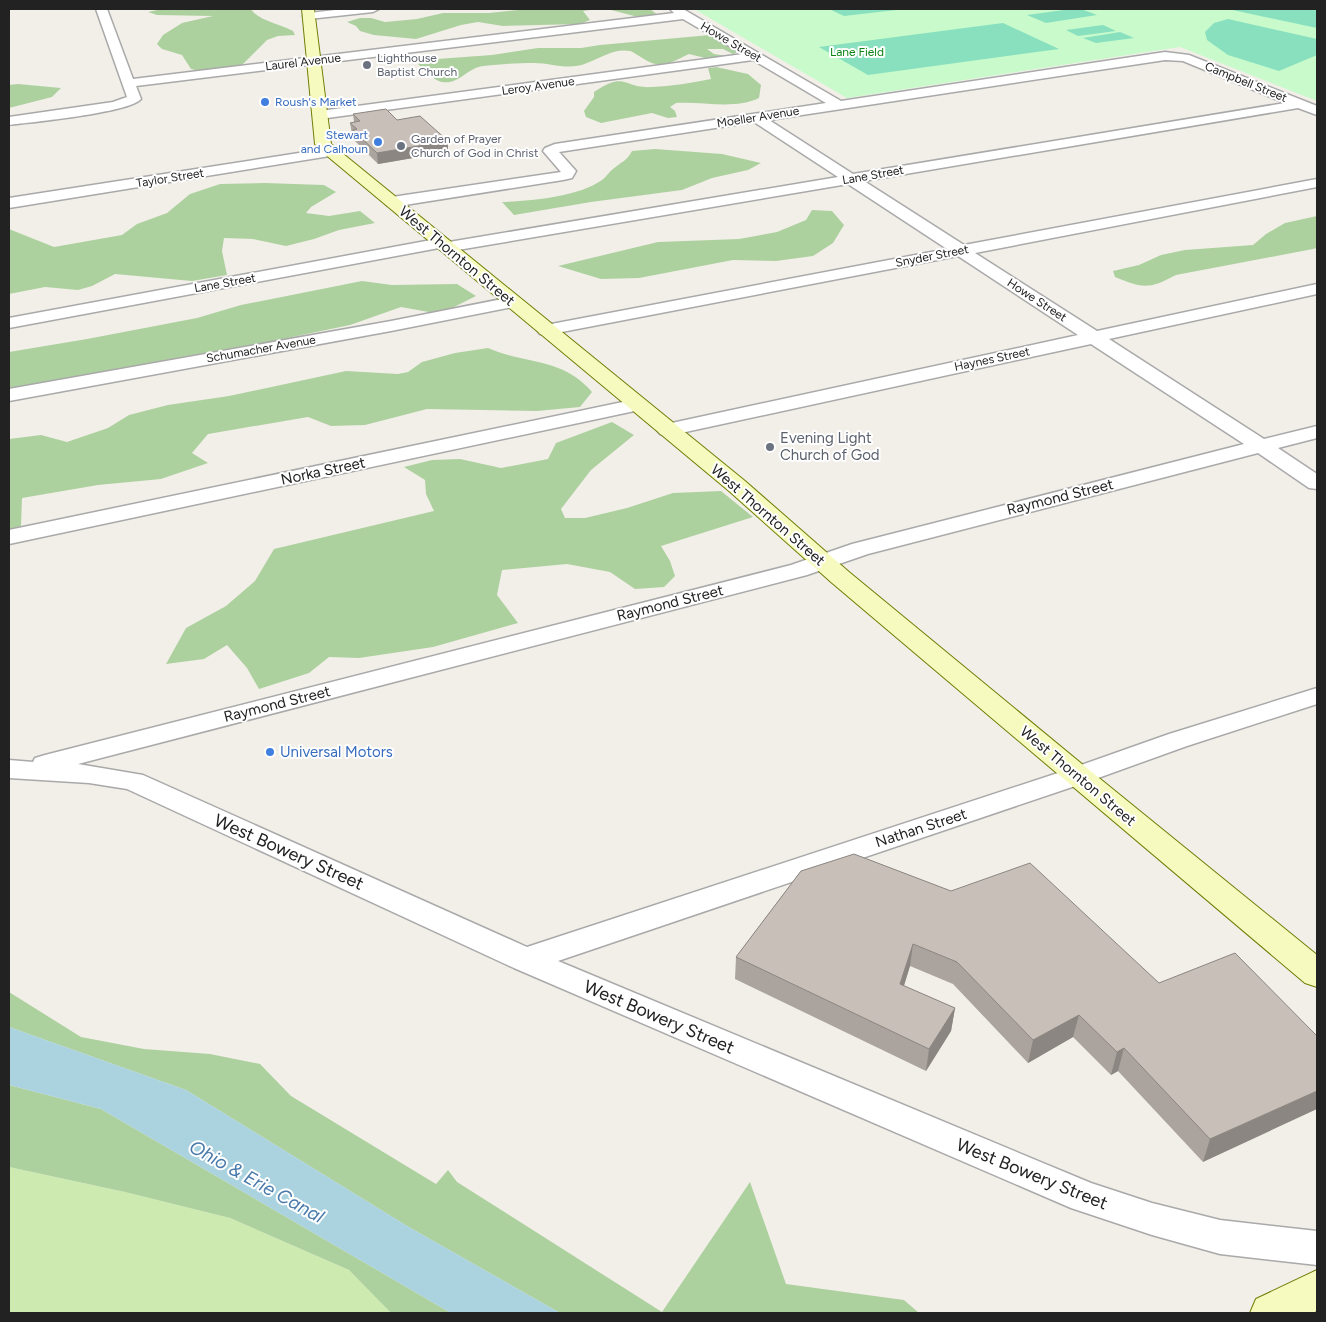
<svg xmlns="http://www.w3.org/2000/svg" width="1326" height="1322" viewBox="0 0 1326 1322" font-family="Figtree,sans-serif">
  <rect width="100%" height="100%" fill="#f2efe9"/>
  <polygon fill="#cdebb0" points="9,1167 125,1192 230,1218 349,1270 391,1313 9,1313"/>
  <g fill="#add19e">
    <path d="M162 9H251C257 20 282 25 293 31L295 35 278 36 267 40 240 67 199 71 191 69 182 55 162 49 157 44 163 35 182 23 213 16 157 15 148 12Z"/>
    <polygon points="528,9 597,9 583,11 590,20 580,24 503,26 478,22 461,25 416,39 374,35 360,31 356,26 347,22 360,18 371,18 385,22 417,19 443,13 489,13"/>
    <polygon points="607,9 650,9 658,15 646,19"/>
    <path d="M710 35 738 52 733 54 723 49H707L714 54 727 56 705 58 689 54C670 62 664 71 644 59 640 57 634 52 630 51 615 48 600 58 587 63 569 71 551 63 534 63 518 63 500 64 484 66 468 67 459 85 442 82 433 80 424 70 418 64L423 60 492 55 538 48H581L600 45Z"/>
    <path d="M716 67 748 74 761 85 759 98C735 110 701 101 676 103L670 107 675 111 677 117 668 118 652 113 601 123 586 117 584 111 594 97V92C627 70 623 89 652 87 671 86 692 83 711 79L708 68Z"/>
    <polygon points="18,84 61,88 52,97 9,108 9,85"/>
    <path d="M655 149 722 154 761 163 748 170 712 178 682 190 591 202 514 215 502 202C530 201 578 197 602 180 606 177 609 172 613 169 621 162 627 161 632 151Z"/>
    <polygon points="265,183 324,185 336,192 311,207 306,213 329,216 360,211 375,223 339,230 314,239 286,246 253,239 224,238 222,251 227,275 192,281 115,274 92,286 78,290 45,287 9,294 9,229 54,247 122,235 137,224 167,213 190,194 220,184"/>
    <polygon points="812,210 832,211 844,225 833,243 813,256 776,261 733,260 639,278 601,279 558,266 658,242 739,239 777,232 806,220"/>
    <path d="M1317 216V248L1313 249 1176 275C1148 290 1143 288 1115 277L1113 271 1139 265 1161 255 1185 250 1253 245 1266 234 1285 223Z"/>
    <polygon points="362,281 392,285 457,284 476,296 440,314 401,307 350,325 206,355 9,390 9,352 87,339 197,318 241,305"/>
    <path d="M488 348C526 365 562 357 592 392L580 407 537 411 427 409 365 425 331 426 308 417 208 434 192 453 208 463 161 479 98 485 22 498 21 526 9 530V439L41 435 67 442 108 428 129 415 168 405 229 396 346 371 398 374 408 372 422 362 455 353Z"/>
    <polygon points="612,422 634,435 591,470 561,509 565,518 585,518 627,508 673,493 721,491 753,517 661,546 670,561 675,576 664,587 635,589 610,572 567,564 502,570 497,595 518,623 433,647 359,658 329,657 309,673 259,689 247,668 227,645 204,659 166,664 186,628 226,606 255,581 274,549 434,511 426,494 425,480 404,467 432,460 460,459 501,468 548,459 556,443"/>
    <polygon points="9,992 81,1037 144,1049 210,1054 260,1064 291,1096 436,1184 448,1170 457,1182 662,1312 750,1182 786,1284 904,1300 919,1313 560,1313 407,1226 186,1090 9,1027"/>
    <polygon points="9,1085 101,1109 451,1313 391,1313 349,1270 230,1218 125,1192 9,1167"/>
  </g>
  <polygon fill="#c8facc" points="694,9 1317,9 1317,101 1180,47 847,98"/>
  <g fill="#88e0be">
    <polygon points="829,9 905,9 844,16"/>
    <polygon points="1071,9 1081,9 1097,15 1046,23 1027,15"/>
    <polygon points="1228,9 1317,9 1317,28"/>
    <polygon points="1228,19 1317,39 1317,55 1279,71 1228,55 1207,40 1205,32 1214,23"/>
    <polygon points="1003,23 1059,49 868,75 819,47"/>
    <polygon points="1103,25 1116,31 1078,36 1066,30"/>
    <polygon points="1120,32 1134,38 1096,43 1083,38"/>
  </g>
  <polygon fill="#aad3df" points="9,1027 186,1090 407,1226 560,1313 451,1313 101,1109 9,1085"/>
  <g fill="none" stroke-linecap="round" stroke-linejoin="round">
    <g stroke="#a9a9a9" stroke-width="3">
      <g id="street">
        <path d="M96 9H107L133 79 674 13 670 9H683L841 101 1165 52 1189 55 1317 106V115L1298 108 864 181 964 245 1317 179V187L975 253 1097 331 1317 284V294L1109 339 1264 439 1317 426V438L1278 448 1317 474V489L1309 488 1258 453 868 554 807 575 78 764 143 775 527 947 1067 770 1169 734 1317 688V704L1187 746 1087 782 558 961 1091 1183 1152 1203 1220 1220 1317 1231V1265L1220 1254 1152 1235 1071 1208 514 968 127 789 89 783 9 778V760L33 762 35 758 45 755 791 565 852 544 1244 444 1091 344 667 436 660 434 657 430 660 426 667 424 1078 335 958 256 546 335 540 334 537 330 540 326 546 325 947 249 848 184 446 252 439 248 9 328V318L442 238 449 242 838 177 754 122 559 152 576 171 572 178 563 180 392 207 387 205 384 202 387 199 392 197 561 172 543 151 545 148 555 144 826 103 753 60 320 119 313 115 320 111 743 54 683 19 136 86 141 99C129 113 31 122 9 125V117L113 102 127 97ZM1165 60 1183 61 1285 103 853 174 769 120Z"/>
        <polygon points="344,9 379,9 373,12 309,19 303,16 309,13"/>
        <polygon points="331,148 336,149 338,152 336,155 9,208 9,198"/>
        <polygon points="512,297 518,298 521,302 518,306 391,331 9,401 9,389 391,321"/>
        <polygon points="637,399 644,401 647,405 644,409 9,544 9,530"/>
      </g>
    </g>
    <g stroke="#707d05" stroke-width="2">
      <g id="secondary">
        <polygon points="302,9 314,9 331,144 745,481 849,572 1088,769 1317,955 1317,987 1305,983 831,582 729,491 320,150 315,144"/>
        <polygon points="1317,1270 1317,1311 1312,1313 1250,1313 1256,1299"/>
      </g>
    </g>
    <use href="#street" fill="#fff" fill-rule="evenodd"/>
    <use href="#secondary" fill="#f7fabf" fill-rule="evenodd"/>
  </g>
  <g fill="#aba49e">
    <polygon points="353,114 397,120 448,141 448,152 378,164 354,140 354,136 352,134 350,123 354,122"/>
    <polygon points="801,871 1159,983 1317,1036 1203,1162 1118,1071 1111,1075 1073,1037 1028,1063 953,984 910,966 904,986 955,1008 951,1031 926,1071 735,979 736,957"/>
  </g>
  <g fill="#8b8681">
    <polygon points="448,141 448,152 378,164 377,153"/>
    <polygon points="913,944 910,966 897,1007 900,984"/>
    <polygon points="955,1008 951,1031 926,1071 929,1049"/>
    <polygon points="1079,1015 1073,1037 1028,1063 1033,1040"/>
    <polygon points="1124,1048 1118,1071 1111,1075 1117,1052"/>
    <polygon points="1317,1091 1317,1109 1203,1162 1210,1139"/>
  </g>
  <g fill="#c7bfb8" stroke="#8b8681">
    <polygon points="386,109 397,120 420,116 448,141 377,153 353,130 357,129 350,123 360,121 353,114"/>
    <polygon points="854,854 951,891 1030,863 1159,983 1235,953 1317,1036 1317,1091 1210,1139 1124,1048 1117,1052 1079,1015 1033,1040 957,962 913,944 900,984 955,1008 929,1049 736,957 801,871"/>
  </g>
  <g fill="#6b7280" stroke="#fff" stroke-width="2">
    <circle cx="367" cy="65" r="5"/>
    <circle cx="401" cy="146" r="5"/>
    <circle cx="770" cy="447" r="5"/>
  </g>
  <g fill="#3f7fe0" stroke="#fff" stroke-width="2">
    <circle cx="265" cy="102" r="5"/>
    <circle cx="378" cy="142" r="5"/>
    <circle cx="270" cy="752" r="5"/>
  </g>
  <g text-anchor="middle" stroke-width="4" stroke-linejoin="round" paint-order="stroke">
    <g font-size="12" fill="#222" stroke="#fff">
      <text transform="translate(731 42) rotate(30)" y="4">Howe Street</text>
      <text transform="translate(303 62) rotate(-7)" y="4">Laurel Avenue</text>
      <text transform="translate(1246 82) rotate(22)" y="4">Campbell Street</text>
      <text transform="translate(538 86) rotate(-8)" y="4">Leroy Avenue</text>
      <text transform="translate(758 117) rotate(-9)" y="4">Moeller Avenue</text>
      <text transform="translate(873 175) rotate(-10)" y="4">Lane Street</text>
      <text transform="translate(170 178) rotate(-9)" y="4">Taylor Street</text>
      <text transform="translate(932 256) rotate(-11)" y="4">Snyder Street</text>
      <text transform="translate(225 283) rotate(-10)" y="4">Lane Street</text>
      <text transform="translate(1037 300) rotate(33)" y="4">Howe Street</text>
      <text transform="translate(261 349) rotate(-10)" y="4">Schumacher Avenue</text>
      <text transform="translate(992 359) rotate(-12)" y="4">Haynes Street</text>
    </g>
    <g font-size="12" fill="#0c8416" stroke="#fff">
      <text x="857" y="56">Lane Field</text>
    </g>
    <g font-size="12" fill="#5b616d" stroke="#fff" text-anchor="start">
      <text x="377" y="62">Lighthouse<tspan x="377" dy="14">Baptist Church</tspan></text>
      <text x="411" y="143">Garden of Prayer<tspan x="411" dy="14">Church of God in Christ</tspan></text>
    </g>
    <g font-size="12" fill="#366cbe" stroke="#fff" text-anchor="start">
      <text x="275" y="106">Roush's Market</text>
      <text x="368" y="139" text-anchor="end">Stewart<tspan x="368" dy="14">and Calhoun</tspan></text>
    </g>
    <g font-size="15" fill="#222" stroke="#fff">
      <text transform="translate(457 256) rotate(40)" y="5">West Thornton Street</text>
      <text transform="translate(323 471) rotate(-12)" y="5">Norka Street</text>
      <text transform="translate(1060 497) rotate(-14)" y="5">Raymond Street</text>
      <text transform="translate(768 515) rotate(41)" y="5">West Thornton Street</text>
      <text transform="translate(670 603) rotate(-14)" y="5">Raymond Street</text>
      <text transform="translate(277 704) rotate(-14)" y="5">Raymond Street</text>
      <text transform="translate(1078 776) rotate(40)" y="5">West Thornton Street</text>
      <text transform="translate(921 828) rotate(-18)" y="5">Nathan Street</text>
    </g>
    <g font-size="15" fill="#5b616d" stroke="#fff" text-anchor="start">
      <text x="780" y="443">Evening Light<tspan x="780" dy="17">Church of God</tspan></text>
    </g>
    <g font-size="15" fill="#366cbe" stroke="#fff" text-anchor="start">
      <text x="280" y="757">Universal Motors</text>
    </g>
    <g font-size="18" fill="#222" stroke="#fff">
      <text transform="translate(289 852) rotate(24)" y="6">West Bowery Street</text>
      <text transform="translate(659 1017) rotate(23)" y="6">West Bowery Street</text>
      <text transform="translate(1032 1174) rotate(22)" y="6">West Bowery Street</text>
    </g>
    <g font-size="19" font-style="italic" fill="#4a7aab" stroke="#fff">
      <text transform="translate(257 1181) rotate(29)" y="7">Ohio &amp; Erie Canal</text>
    </g>
  </g>
  <rect width="1326" height="1322" fill="none" stroke="#222222" stroke-width="20"/>
</svg>
